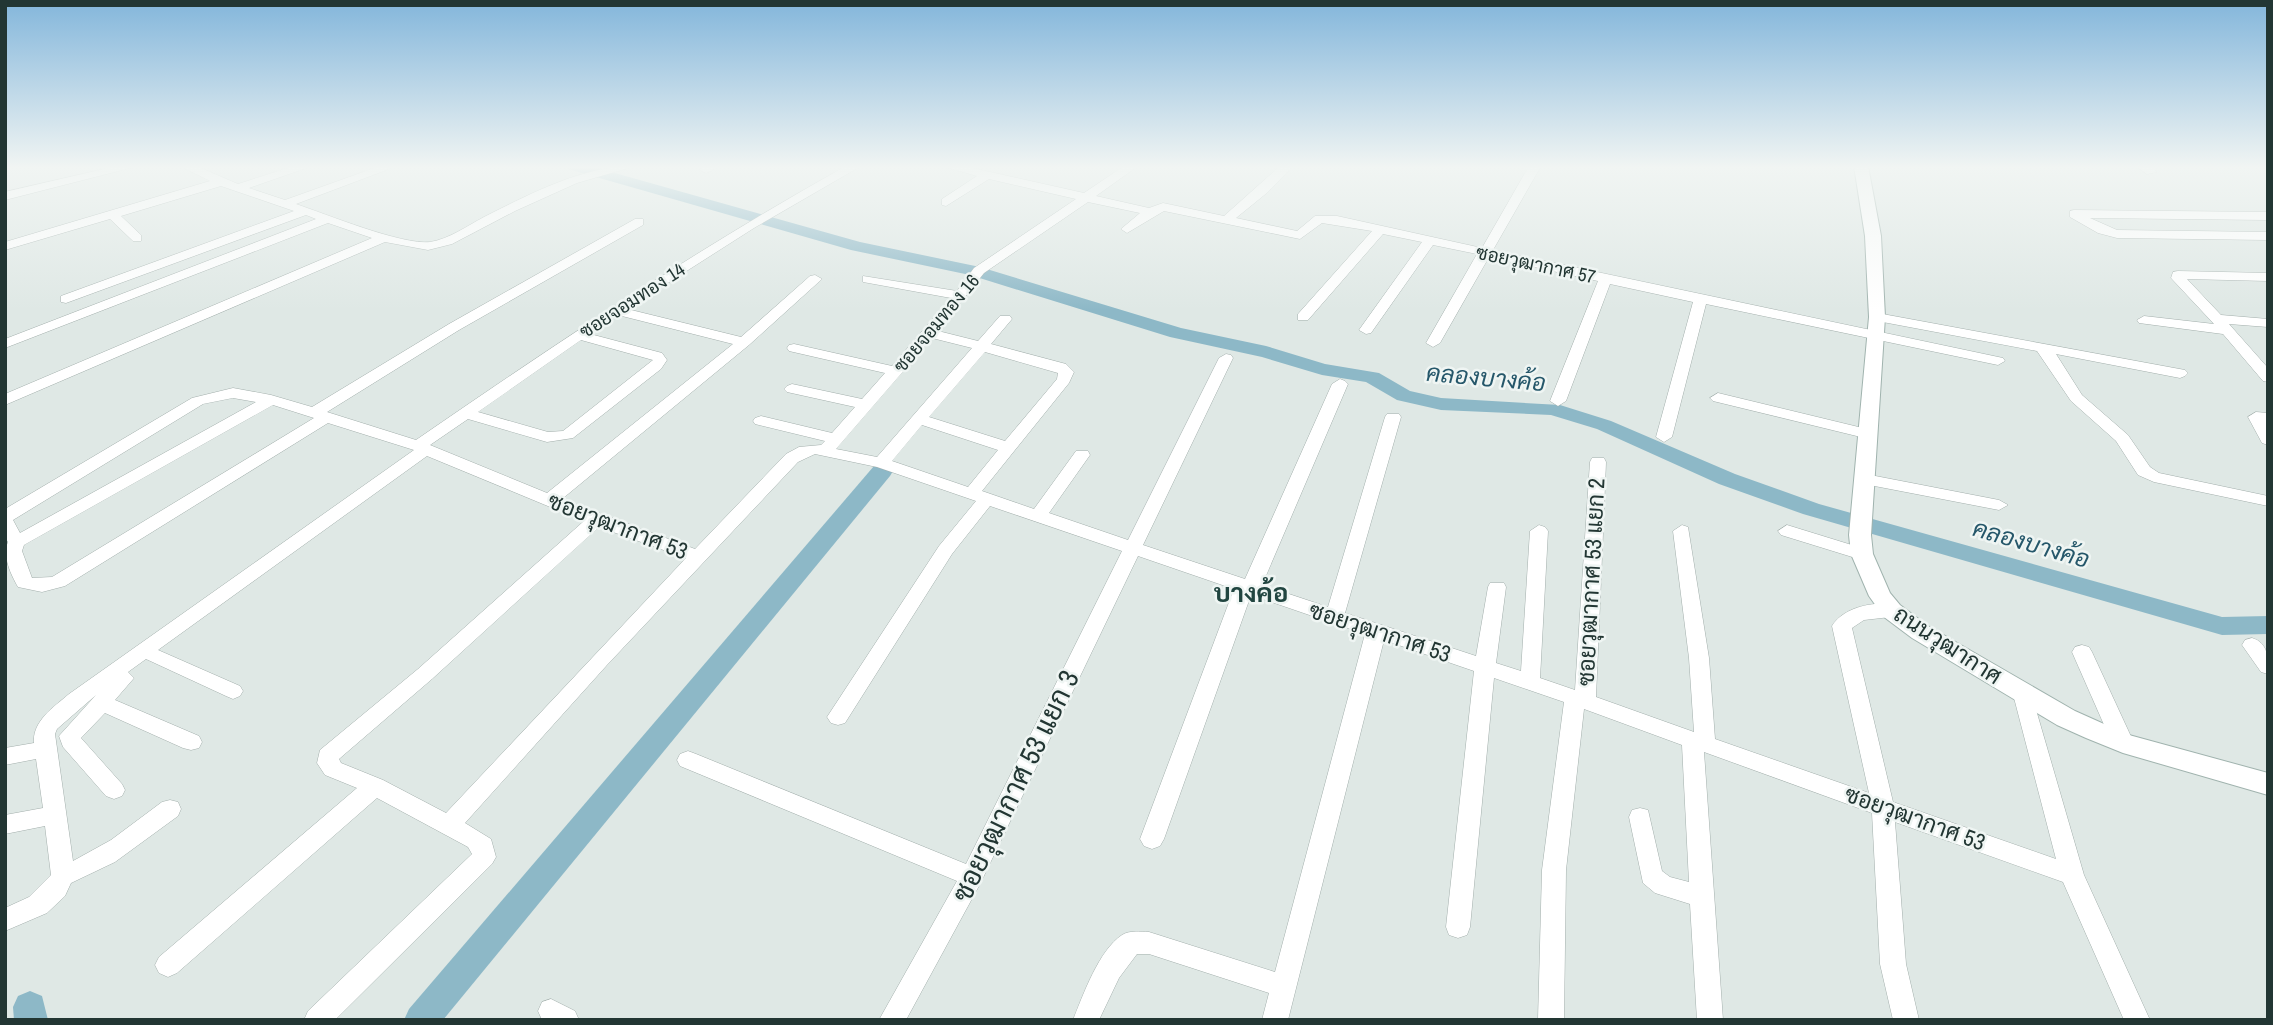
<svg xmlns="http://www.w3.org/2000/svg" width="2273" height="1025" viewBox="0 0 2273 1025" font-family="'Archivo Narrow',Sarabun,sans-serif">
  <rect width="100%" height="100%" fill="#dfe8e5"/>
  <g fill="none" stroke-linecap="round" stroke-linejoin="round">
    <g fill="#8db8c7" fill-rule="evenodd">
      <polygon points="566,166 590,166 860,242 980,267 1181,328 1266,346 1325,364 1379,373 1410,391 1441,398 1560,405 1611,421 1735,474 1819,504 2222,617 2268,616 2268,634 2222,635 1803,514 1719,484 1597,429 1551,415 1441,410 1397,400 1366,382 1322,375 1262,357 1170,337 970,275 851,250 568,169"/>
      <polygon points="882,464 890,466 893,471 890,476 443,1020 404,1020 409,1009 874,466"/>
      <polygon points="30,991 42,996 48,1020 14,1020 13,1007 18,996"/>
    </g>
    <g stroke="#a3afac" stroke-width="1">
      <g id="minor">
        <polygon points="117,166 138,166 5,200 5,192"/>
        <path d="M180 166H196L238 184 294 166H312L249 188 285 200 380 166H397L296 204C326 214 401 245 430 242 449 239 467 226 484 217 530 194 582 166 635 166L577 183 515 211 452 244 428 250 385 242 5 405V394L372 238 328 223 5 348V339L316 219 306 215 66 303 61 302V296L294 211 221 186 121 216 141 235V241H133L110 219 5 250V242L210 181Z"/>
        <polygon points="705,166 721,166 706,173 700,170"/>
        <path d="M846 166H861L754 228 627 309 741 337 810 276 815 275 822 279 749 345 562 499 695 549 786 454 799 447 821 445 825 441 755 424 753 421 755 418 761 416 832 433 855 407 787 392 784 389 787 386 792 384 862 399 885 373 789 351 787 348 789 345 794 344 892 366 951 298 863 282V276L957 291 974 268 1076 199 989 179 946 206 942 205V199L977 176 942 166H963L1084 193 1124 166H1138L1096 196 1149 208 1163 203 1224 216 1280 166H1293L1268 192 1236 218 1297 231 1315 216H1337L1482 248 1529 166H1541L1493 250 2003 358 2005 361 1998 365 1706 304 1672 437 1664 442 1656 437 1693 302 1610 284 1566 401 1558 406 1550 401 1598 281 1489 257 1440 343 1433 347 1426 343 1477 254 1433 245 1371 333 1366 334 1359 330 1422 242 1383 234 1308 320H1298V314L1372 231 1322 223 1300 239 1164 211 1127 233 1121 229 1140 213 1088 202 984 273 938 331 978 341 1000 316H1010L1012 319 991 344 1066 364 1074 372 1069 383 982 491 1034 509 1076 451H1088L1090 455 1049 513 1128 540 1219 358 1226 354 1231 355 1233 358 1143 545 1245 579 1332 384 1340 379 1345 381 1348 384 1262 585 1328 607 1385 417 1387 414H1399L1401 417 1345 613 1476 656 1488 587 1490 583H1504L1506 587 1496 663 1521 671 1530 531 1539 525 1545 527 1548 531 1540 678 1575 690 1590 462 1592 458H1604L1606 462 1596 697 1694 732 1689 658 1673 531 1682 525 1688 527 1709 658 1715 739 1869 793 1832 626C1844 606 1878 600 1899 606L1902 611 1899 616 1864 620 1852 628 1893 802 2056 859 2013 694 2016 689 2023 686 2030 689 2084 875 2150 1020H2124L2063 882 1895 822 1906 964 1919 1020H1893L1880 964 1872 813 1704 752 1723 1020H1697L1690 904 1655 893 1643 883 1629 817 1632 810 1640 808 1648 810 1662 871 1670 877 1689 882 1682 745 1584 709 1566 870 1564 1020H1538L1542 870 1564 702 1494 678 1470 927 1467 935 1458 938 1449 935 1446 927 1474 671 1384 640 1288 1020H1262L1269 993 1149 954H1137L1119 978 1099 1020H1073C1083 995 1099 950 1122 935 1130 930 1140 932 1149 932L1275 972 1365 634 1251 595 1164 839 1160 846 1152 849 1144 846 1140 839 1234 589 1138 556 980 884 906 1020H879L957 881 680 766 677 760 680 754 688 751 696 754 966 864 1122 551 990 506 952 554 845 723 838 725 831 723 827 717 831 711 939 546 976 501 877 467 815 454 798 462 607 665 465 823 491 839 496 857 492 864 335 1020H304L308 1011 472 854 468 847 377 798 177 973 168 977 159 973 155 965 159 957 357 788 325 775 317 763 320 750 418 669 584 521 427 456 158 650 240 686 243 691 240 696 233 699 226 696 146 659 128 672 134 678 115 700 199 736 202 742 199 748 191 750 183 748 105 713 81 738 122 784 125 790 122 796 114 799 106 796 63 747 59 736 96 695 57 729 55 734 73 861 111 840 162 802 170 800 178 802 181 809 178 816 115 862 71 883 65 896 47 913 5 931V908L29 897 51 875 45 826 5 834V815L43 808 36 759 5 765V748L34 743C32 721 54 707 69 694L414 450 328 423 65 586 42 592 18 587C11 575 2 556 8 542L5 537V509L192 398 233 388 271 395 312 407 449 324 635 219H643V225L459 330 327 412 416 440C557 343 697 249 846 166ZM618 315 733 344 547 493 430 445 468 419 547 442 573 438 661 369 667 360 662 353 590 334ZM932 338 972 348 877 457 836 449ZM581 340 653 360 563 431 548 432 478 412ZM985 352 1058 373 1057 379 1005 441 929 417ZM233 398 256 402 20 533 13 520 203 404ZM273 405 314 418 52 577 32 578 22 551 24 545ZM922 425 998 450 968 487 892 461ZM599 527 686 558 446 813 383 780 341 763 339 759 432 679Z"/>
        <polygon points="2136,166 2150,166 2157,172 2147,174"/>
        <polygon points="2074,210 2268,212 2268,220 2090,218 2117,230 2268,232 2268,240 2117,238 2098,233 2070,217 2070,211"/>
        <polygon points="2178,271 2268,273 2268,281 2187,279 2221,315 2268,319 2268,327 2229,324 2268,368 2268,382 2263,381 2223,334 2139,323 2137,320 2144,316 2214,324 2171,278 2173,272"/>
        <polygon points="1877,313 2185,370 2188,373 2185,376 2180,378 2056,354 2082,395 2128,435 2150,467 2159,473 2268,496 2268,506 2154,482 2138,475 2116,441 2071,401 2037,351 1872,320 1870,317"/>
        <polygon points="1718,393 1875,431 1877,434 1869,439 1713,401 1710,398"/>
        <polygon points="2256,412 2268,413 2268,445 2262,443 2248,417"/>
        <polygon points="1865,474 1999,500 2008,505 1999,510 1859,483 1857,479"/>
        <polygon points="1787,525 1868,550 1871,554 1862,560 1781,535 1778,531"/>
        <path d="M2252 638C2269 643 2268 659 2268 674L2261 672 2242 645 2245 640Z"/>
        <polygon points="2082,645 2089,647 2092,652 2134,743 2131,749 2123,751 2115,749 2112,743 2072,652 2075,647"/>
        <polygon points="551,999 575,1011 579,1020 542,1020 538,1011 542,1002"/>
      </g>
    </g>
    <g stroke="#a0b3ae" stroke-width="2">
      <polygon id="secondary" points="1854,166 1868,166 1881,236 1885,317 1871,535 1873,554 1890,593 1900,605 1928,626 2075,711 2104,724 2129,735 2268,773 2268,795 2123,753 2086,738 2057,725 1912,638 1884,617 1869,596 1851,554 1849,535 1869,317 1865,236"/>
    </g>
    <use href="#minor" fill="#fff" fill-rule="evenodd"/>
    <use href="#secondary" fill="#fff" fill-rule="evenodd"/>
  </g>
  <linearGradient id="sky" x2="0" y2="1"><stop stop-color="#83b6db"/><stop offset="0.54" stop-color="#f1f5f3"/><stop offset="1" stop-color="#f1f5f3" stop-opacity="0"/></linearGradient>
  <rect width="2273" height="310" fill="url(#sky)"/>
  <g text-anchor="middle" stroke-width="5" stroke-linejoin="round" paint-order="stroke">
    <g font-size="19" fill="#223633" stroke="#eff5f3">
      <text transform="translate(1536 264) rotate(12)" y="7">ซอยวุฒากาศ 57</text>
      <text transform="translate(632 300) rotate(-33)" y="7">ซอยจอมทอง 14</text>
      <text transform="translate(936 323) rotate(-50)" y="7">ซอยจอมทอง 16</text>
    </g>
    <g font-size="23" fill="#223633" stroke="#eff5f3">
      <text transform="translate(618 526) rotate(21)" y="8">ซอยวุฒากาศ 53</text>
      <text transform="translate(1591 582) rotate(-87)" y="8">ซอยวุฒากาศ 53 แยก 2</text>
      <text transform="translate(1380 632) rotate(18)" y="8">ซอยวุฒากาศ 53</text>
      <text transform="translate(1948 645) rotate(33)" y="8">ถนนวุฒากาศ</text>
      <text transform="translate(1915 818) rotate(20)" y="8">ซอยวุฒากาศ 53</text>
    </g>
    <g font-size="24" font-style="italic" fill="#25576a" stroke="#eff5f3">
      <text transform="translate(1486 378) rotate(5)" y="8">คลองบางค้อ</text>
      <text transform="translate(2031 544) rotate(16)" y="8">คลองบางค้อ</text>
    </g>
    <g font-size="26" font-weight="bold" fill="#214540" stroke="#eff5f3">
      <text x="1251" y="602">บางค้อ</text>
    </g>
    <g font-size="28" fill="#223633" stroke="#eff5f3">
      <text transform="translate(1015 786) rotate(-64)" y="10">ซอยวุฒากาศ 53 แยก 3</text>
    </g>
  </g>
  <rect width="2273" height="1025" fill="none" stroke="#223633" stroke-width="14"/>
</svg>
